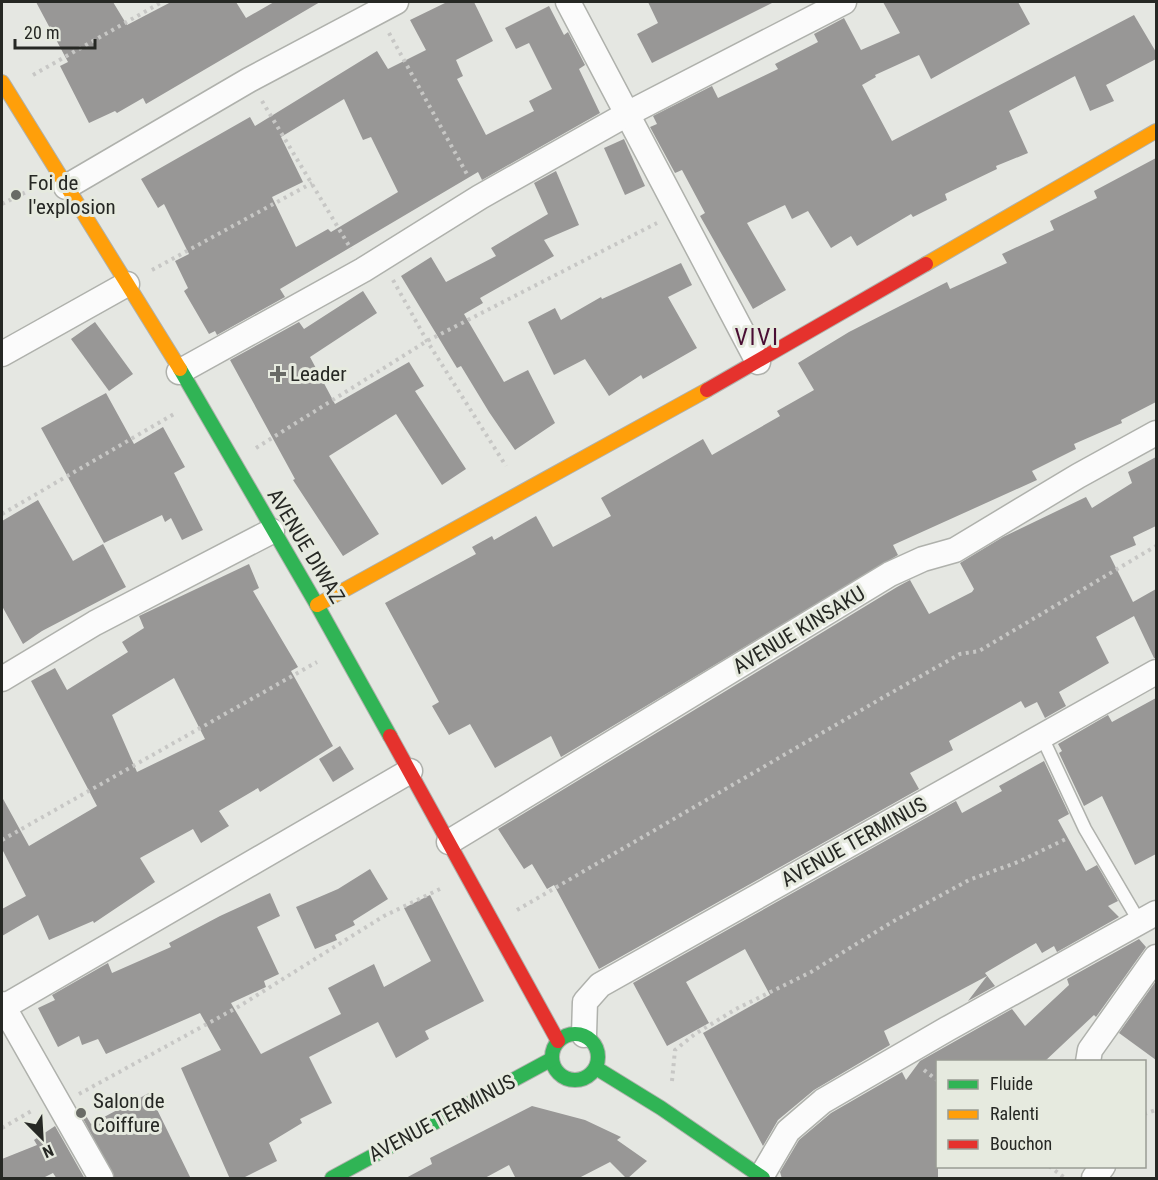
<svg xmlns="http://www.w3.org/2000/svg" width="1158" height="1180" viewBox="0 0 1158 1180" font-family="'Roboto Condensed',sans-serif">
  <rect width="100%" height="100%" fill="#e5e7e2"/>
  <g fill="#989796" fill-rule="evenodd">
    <polygon points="36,2 113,2 127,25 171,2 236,2 246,18 274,2 320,2 146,104 143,98 117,113 115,111 89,123 60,66 68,62"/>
    <path d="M447 2H474L493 41 456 60 463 76 457 79 486 135 534 111 529 101 552 89 529 43 516 49 505 28 549 6 564 35 568 32 585 65 579 69 600 113 482 180 478 172 280 289 285 297 217 335 215 331 209 334 184 291 188 288 175 261 189 254 164 204 158 208 141 179 250 117 255 126 377 51 388 69 426 50 410 20ZM344 99 363 140 371 137 398 192 331 232 328 229 296 247 272 197 303 182 281 137Z"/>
    <polygon points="648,2 774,2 652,63 637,34 658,23"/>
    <polygon points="883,2 1018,2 1030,24 931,79 919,55 875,75 876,77 862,85 892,141 1134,15 1156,52 1156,59 1106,85 1114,101 1090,111 1075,76 1009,111 1028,153 996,166 997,169 945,194 947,200 913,217 911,214 857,246 851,236 831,248 808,211 792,219 785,205 747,223 786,290 753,309 700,216 705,213 682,170 675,173 650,127 657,124 653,116 712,86 718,98 778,69 775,64 818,42 814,34 844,18 861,50 900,33"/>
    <polygon points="624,139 645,186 625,195 604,148"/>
    <polygon points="1156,158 1156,402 1121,420 1122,423 1074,444 1076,449 1032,471 1037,480 893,545 898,555 561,757 551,736 495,768 470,724 449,735 432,706 439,702 385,603 476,554 472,547 492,536 494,540 536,516 553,547 611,516 601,498 703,439 712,455 780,416 777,411 814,390 798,363 849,332 947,282 950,289 1007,263 1002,254 1054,230 1050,221 1097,198 1094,191"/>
    <polygon points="556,171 579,225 544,240 554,256 480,298 483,303 464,314 504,382 528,370 555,423 515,450 489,412 461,366 457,368 401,276 431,257 446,282 496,256 491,248 548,214 534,183"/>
    <polygon points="681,263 692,285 668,297 697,348 643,379 641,375 609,396 585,359 554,375 528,322 555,308 561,320 601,297 602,299"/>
    <polygon points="363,291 377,313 310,357 335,404 409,362 424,386 415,391 466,469 442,485 396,414 329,456 379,534 343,556 293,480 295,479 230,360 299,322 304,329"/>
    <polygon points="95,322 133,374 109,391 71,339"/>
    <polygon points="106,393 134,444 163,427 185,467 174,473 203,530 182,540 171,518 165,522 162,515 104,543 41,428"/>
    <polygon points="1156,457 1156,526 1133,537 1136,545 1110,556 1133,602 1156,589 1156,658 1154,658 1134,616 1096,637 1109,663 1059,692 1066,706 1045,718 1037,702 1025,708 1021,701 949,741 953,750 910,773 919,789 599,969 554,885 547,889 532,864 524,869 498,829 897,587 910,580 929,614 972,592 974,589 960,563 1003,537 1086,497 1092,508 1132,483 1128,472"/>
    <polygon points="38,500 73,561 103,544 126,587 42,631 23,644 2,606 2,521"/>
    <path d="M249 564 259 588 253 591 298 667 291 671 333 746 260 792 258 788 219 811 229 826 201 843 193 829 140 858 155 882 94 923 93 921 49 940 38 915 2 936V909L26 896 2 849V797L29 846 97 806 31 681 55 668 67 690 128 652 122 642 144 628 139 616ZM174 678 205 739 137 772 112 715Z"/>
    <polygon points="1156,698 1156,854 1135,865 1102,796 1084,806 1059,753 1062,751 1058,744 1108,715 1112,722"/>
    <polygon points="340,746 354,769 333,782 319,759"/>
    <polygon points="1044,761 1069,814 1058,820 1086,871 1097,865 1118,901 1108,906 1119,917 1057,952 1054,946 1042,953 1036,943 985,973 995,986 968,1001 987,976 884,1031 890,1045 814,1090 778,1120 763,1146 703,1033 770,995 745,949 686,982 709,1023 667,1046 633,983 956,801 962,813 1002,791 999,786"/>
    <polygon points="370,869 388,899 353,921 355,925 335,935 337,940 315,949 296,907 338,889"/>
    <polygon points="270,893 280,916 257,927 279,974 264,981 266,987 231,1003 261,1054 341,1014 328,988 374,964 384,987 431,961 404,908 430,895 484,1001 425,1031 429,1039 396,1058 378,1022 309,1057 332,1103 300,1119 302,1123 269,1143 277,1161 241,1179 230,1179 181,1068 221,1050 200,1013 106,1054 98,1039 82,1045 79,1036 58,1047 38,1008 55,1000 52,995 108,963 112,973 171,947 169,943 220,916"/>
    <polygon points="1139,939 1146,947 1096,1017 1094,1015 1044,1062 938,1062 938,1179 782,1179 780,1172 799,1140 831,1113 902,1072 906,1080 920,1061 1012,1009 1025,1026 1069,985 1067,979"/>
    <polygon points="1156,981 1156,1060 1119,1033"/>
    <polygon points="149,1093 191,1179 115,1179 79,1111 82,1109 91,1124"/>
    <polygon points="532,1106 585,1120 621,1137 617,1140 647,1161 627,1179 610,1162 577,1179 516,1179 509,1165 483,1179 404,1179 432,1164 430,1158"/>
    <polygon points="55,1126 85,1179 57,1179 53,1173 41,1179 2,1179 2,1159 37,1145 34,1140"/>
  </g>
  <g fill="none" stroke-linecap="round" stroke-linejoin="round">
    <g stroke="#afb1ac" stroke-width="15">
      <polyline id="lane" points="1042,737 1085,829 1139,921"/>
    </g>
    <g stroke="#afb1ac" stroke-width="27">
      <g id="street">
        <polyline points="568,2 758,362"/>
        <polyline points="66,187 249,80 396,2"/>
        <polyline points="2,354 127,284"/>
        <polyline points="179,372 363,270 480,197 629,113 844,2"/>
        <polyline points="2,679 95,623 272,531"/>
        <polyline points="449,842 890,574 923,559 955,550 1078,476 1156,433"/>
        <polyline points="2,1004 101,1178"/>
        <polyline points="2,1008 410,771"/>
        <polyline points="584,1035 585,1002 600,985 1156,672"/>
        <polyline points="1088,1062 1090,1050 1156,957"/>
        <polyline points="761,1177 788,1131 823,1101 947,1029 1156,913"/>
        <polyline points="1094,1178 1103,1166"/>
      </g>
    </g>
    <g stroke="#afb1ac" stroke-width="16">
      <g id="fast">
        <polyline points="180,369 317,605 390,736"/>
        <circle cx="575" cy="1057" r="23"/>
        <polyline points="596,1068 661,1108 763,1178"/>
        <polyline points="332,1178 552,1059"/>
      </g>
    </g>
    <g stroke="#afb1ac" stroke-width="16">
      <g id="slow">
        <polyline points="2,82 180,369"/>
        <polyline points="926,264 1156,131"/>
        <polyline points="317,605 707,390"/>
      </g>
    </g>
    <g stroke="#afb1ac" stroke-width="16">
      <g id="jam">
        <polyline points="707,390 926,264"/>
        <polyline points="390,736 558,1041"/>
      </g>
    </g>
    <g stroke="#c7c7c5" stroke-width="4" stroke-dasharray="3 4.5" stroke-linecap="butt">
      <polyline points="389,33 468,176"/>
      <polyline points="33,75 162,2"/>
      <polyline points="262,101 351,249"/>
      <polyline points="2,204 34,188"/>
      <polyline points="152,270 312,183"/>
      <polyline points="393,280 427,341 506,466"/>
      <polyline points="256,448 427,341 657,223"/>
      <polyline points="2,514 174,414"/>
      <polyline points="2,840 317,662"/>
      <polyline points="517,910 889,694 960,654 979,651 1156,546"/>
      <polyline points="924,1070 938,1081"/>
      <polyline points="672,1081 675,1050 695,1034 736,1009 811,972 892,922 969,880 1018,862 1068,838"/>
      <polyline points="79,1094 238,1007 384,916 440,889"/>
      <polyline points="1144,1114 1156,1110"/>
      <polyline points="2,1128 33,1110"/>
      <polyline points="1049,1166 1065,1178"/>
    </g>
    <use href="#lane" stroke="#fbfbfb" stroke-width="12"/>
    <use href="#street" stroke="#fbfbfb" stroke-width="24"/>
    <use href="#fast" stroke="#30b455" stroke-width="14"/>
    <use href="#slow" stroke="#ff9f0a" stroke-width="14"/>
    <use href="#jam" stroke="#e5322d" stroke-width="14"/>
  </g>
  <g fill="#696b66" stroke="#e6eadf" stroke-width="2">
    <circle cx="16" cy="195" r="6"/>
    <path d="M275 365h6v6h6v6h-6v6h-6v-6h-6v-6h6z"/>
    <circle cx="81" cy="1113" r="6"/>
  </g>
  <g text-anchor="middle" stroke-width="6" stroke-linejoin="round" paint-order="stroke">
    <g font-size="21" fill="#262824" stroke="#e6eadf" text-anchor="start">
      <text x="28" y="190">Foi de<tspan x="28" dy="24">l'explosion</tspan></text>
      <text x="290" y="381">Leader</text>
      <text x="93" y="1108">Salon de<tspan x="93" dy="24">Coiffure</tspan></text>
    </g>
    <g font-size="21" fill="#262824" stroke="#e6eadf">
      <text transform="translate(306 546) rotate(59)" y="7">AVENUE DIWAZ</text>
      <text transform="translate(799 630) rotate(-31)" y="7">AVENUE KINSAKU</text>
      <text transform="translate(854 842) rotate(-29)" y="7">AVENUE TERMINUS</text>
      <text transform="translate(442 1118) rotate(-28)" y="7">AVENUE TERMINUS</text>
    </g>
    <g font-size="24" letter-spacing="1.5" fill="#4a0e34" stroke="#e6eadf">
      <text x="757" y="345">VIVI</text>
    </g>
  </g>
  <rect width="1158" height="1180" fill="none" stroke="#262824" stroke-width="6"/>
  <rect x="936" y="1060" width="210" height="108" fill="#e6eadf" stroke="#999c94" stroke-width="1.5"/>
  <rect x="948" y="1080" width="30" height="9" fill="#30b455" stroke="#999c94" stroke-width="1.5"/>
  <text x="990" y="1090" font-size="18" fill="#262824">Fluide</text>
  <rect x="948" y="1110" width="30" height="9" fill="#ff9f0a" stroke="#999c94" stroke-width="1.5"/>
  <text x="990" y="1120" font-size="18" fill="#262824">Ralenti</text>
  <rect x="948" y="1140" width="30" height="9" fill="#e5322d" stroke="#999c94" stroke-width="1.5"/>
  <text x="990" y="1150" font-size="18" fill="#262824">Bouchon</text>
  <g transform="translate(42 1138) rotate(156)" stroke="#e6eadf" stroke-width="4.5" paint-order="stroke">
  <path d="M0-4.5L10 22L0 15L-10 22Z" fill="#262824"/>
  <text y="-9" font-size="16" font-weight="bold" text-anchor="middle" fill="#262824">N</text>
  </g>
  <path d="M15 39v9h80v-9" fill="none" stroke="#262824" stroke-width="3"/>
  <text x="24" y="39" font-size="18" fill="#262824" stroke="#e6eadf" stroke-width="4.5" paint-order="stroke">20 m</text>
</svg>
